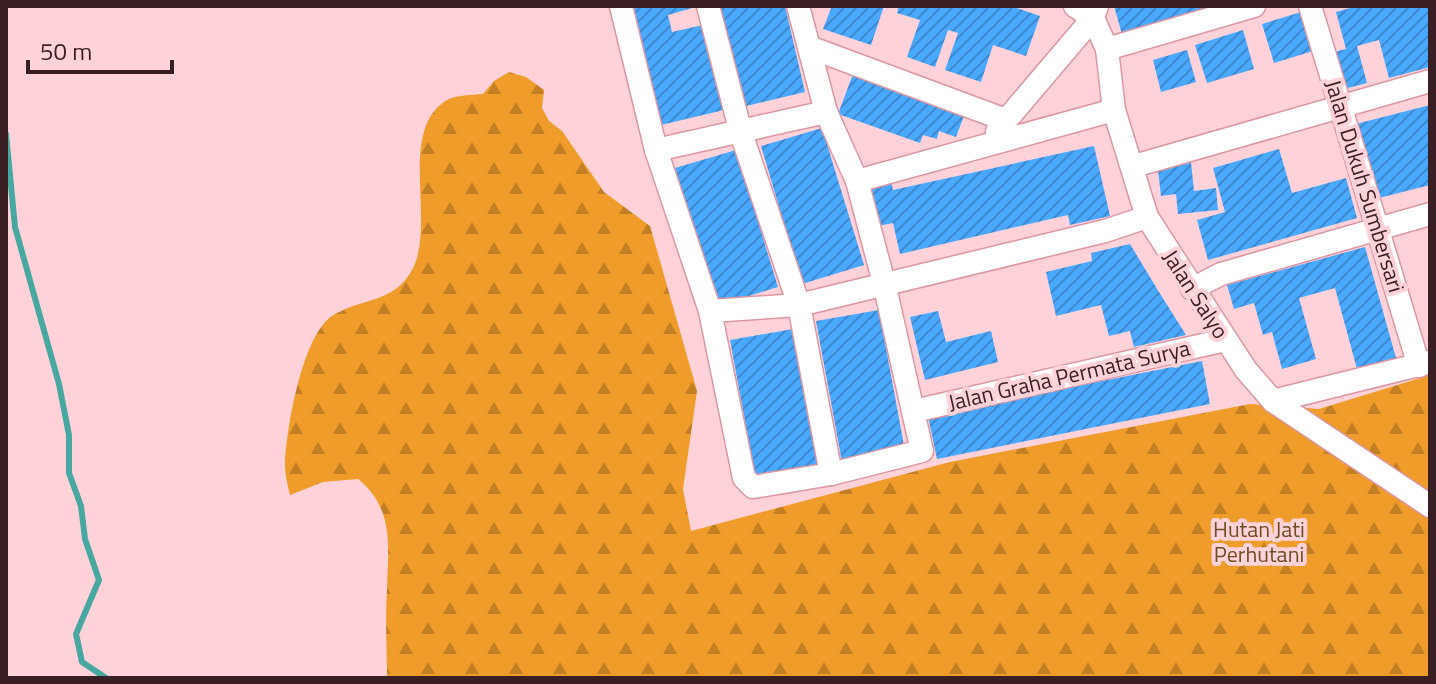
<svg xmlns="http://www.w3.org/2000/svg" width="1436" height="684" viewBox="0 0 1436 684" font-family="'Titillium Web',sans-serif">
  <defs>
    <pattern id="forest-firs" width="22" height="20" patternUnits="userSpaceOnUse" patternTransform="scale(2)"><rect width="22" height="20" fill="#ef9c2a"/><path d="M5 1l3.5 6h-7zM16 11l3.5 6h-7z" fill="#c37f24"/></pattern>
    <pattern id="building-hatch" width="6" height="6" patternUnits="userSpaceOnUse" patternTransform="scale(2)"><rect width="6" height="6" fill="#49a9ff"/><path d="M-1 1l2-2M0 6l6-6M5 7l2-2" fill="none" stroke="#3e89ce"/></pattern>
  </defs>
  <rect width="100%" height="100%" fill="#ffd2d9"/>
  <path fill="url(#forest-firs)" d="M509 72 526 77 544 90 542 108 549 121 562 131 604 192 650 226 697 391 683 489 691 531 950 462 1250 404 1319 409 1430 375V678H387C387 649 385 619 387 589 388 547 395 509 358 479L323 482 290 495C288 486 285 475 285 465 286 430 302 336 332 316 362 297 395 304 413 268 436 222 397 130 447 100 456 95 472 95 483 94L494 81Z"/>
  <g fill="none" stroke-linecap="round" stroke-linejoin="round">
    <polyline stroke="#46a8a1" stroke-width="6" points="6,134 15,227 59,384 69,435 69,473 81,506 85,539 99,580 76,634 82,662 106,678"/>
  </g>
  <g fill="url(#building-hatch)">
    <polygon points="633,6 699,6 668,15 672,32 703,25 724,110 661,125"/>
    <polygon points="719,6 785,6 805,92 742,107"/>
    <polygon points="832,6 884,6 871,45 823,29"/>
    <polygon points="899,6 1011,6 1040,16 1026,56 993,45 981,82 945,70 958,33 948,30 935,67 907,57 920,20 897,13"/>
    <polygon points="1114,6 1227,6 1123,38"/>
    <polygon points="1357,6 1430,6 1430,67 1389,78 1379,40 1357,46 1367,83 1344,89 1334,52 1346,49 1336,12"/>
    <polygon points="1301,12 1313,51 1274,63 1262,24"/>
    <polygon points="1243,30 1254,69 1207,83 1195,45"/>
    <polygon points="1187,50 1196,82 1161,92 1153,60"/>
    <polygon points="853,74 965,113 956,137 939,131 937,139 923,135 920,143 838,114"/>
    <polygon points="1430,105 1430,185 1375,199 1356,124"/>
    <polygon points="822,128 864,265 802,284 761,146"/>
    <polygon points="1094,146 1110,216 1070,225 1068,215 900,254 893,223 878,226 868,186 891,181 893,190"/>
    <polygon points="1279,149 1292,193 1346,178 1357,218 1208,260 1197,220 1225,212 1213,168"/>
    <polygon points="736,150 778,287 717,306 675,168"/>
    <polygon points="1191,162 1194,191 1216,188 1218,210 1178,214 1176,194 1161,196 1158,170"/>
    <polygon points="1130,244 1159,292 1186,335 1134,347 1130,331 1109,336 1101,305 1056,316 1046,272 1092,261 1091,253"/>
    <polygon points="1365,247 1396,358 1357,369 1335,288 1299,298 1316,359 1282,369 1272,332 1263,335 1254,303 1234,309 1227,285"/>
    <polygon points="879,310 905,451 842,462 816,321"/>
    <polygon points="938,311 946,342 991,331 998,362 925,380 910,317"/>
    <polygon points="793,329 819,470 756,481 730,340"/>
    <polygon points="1202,361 1210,404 937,459 928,416"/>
  </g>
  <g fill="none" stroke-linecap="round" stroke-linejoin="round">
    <g stroke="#dc97a2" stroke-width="25">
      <g id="minor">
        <polyline points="621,6 656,150 710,311 744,478 753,487 831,474 922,451 884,283 857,181 826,112 798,6"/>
        <polyline points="708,6 741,133 799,305 831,474"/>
        <polyline points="1075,6 1093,18 1107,49 1114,110 1147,217 1246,370 1273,401 1430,506"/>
        <polyline points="1310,6 1419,366"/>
        <polyline points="809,47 1003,119"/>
        <polyline points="1107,49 1254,6"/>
        <polyline points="997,131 1093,18 1097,6"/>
        <polyline points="656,150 826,112"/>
        <polyline points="1134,166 1430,81"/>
        <polyline points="857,181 1114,110"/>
        <polyline points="1192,289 1221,274 1430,214"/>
        <polyline points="710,311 799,305 1105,231 1147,217"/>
        <polyline points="1273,401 1430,362"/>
        <polyline points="914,411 1225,340"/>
      </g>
    </g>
    <use href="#minor" stroke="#fff" stroke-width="22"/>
  </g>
  <g text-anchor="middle" stroke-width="8" stroke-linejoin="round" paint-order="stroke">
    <g font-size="22" fill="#391e23" stroke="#ffd2d9">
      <text transform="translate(1365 186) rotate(73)" y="8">Jalan Dukuh Sumbersari</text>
      <text transform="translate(1196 294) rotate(57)" y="8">Jalan Salyo</text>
      <text transform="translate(1069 375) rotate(-13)" y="8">Jalan Graha Permata Surya</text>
    </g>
    <g font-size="22" fill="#6f4d23" stroke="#ffd2d9">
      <text x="1259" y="537">Hutan Jati<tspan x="1259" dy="25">Perhutani</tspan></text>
    </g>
  </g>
  <rect width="1436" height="684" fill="none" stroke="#391e23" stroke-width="16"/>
  <path d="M28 60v12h144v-12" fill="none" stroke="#391e23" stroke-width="4"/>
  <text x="40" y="60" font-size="24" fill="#391e23" stroke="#ffd2d9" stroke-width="6" paint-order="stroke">50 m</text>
</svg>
